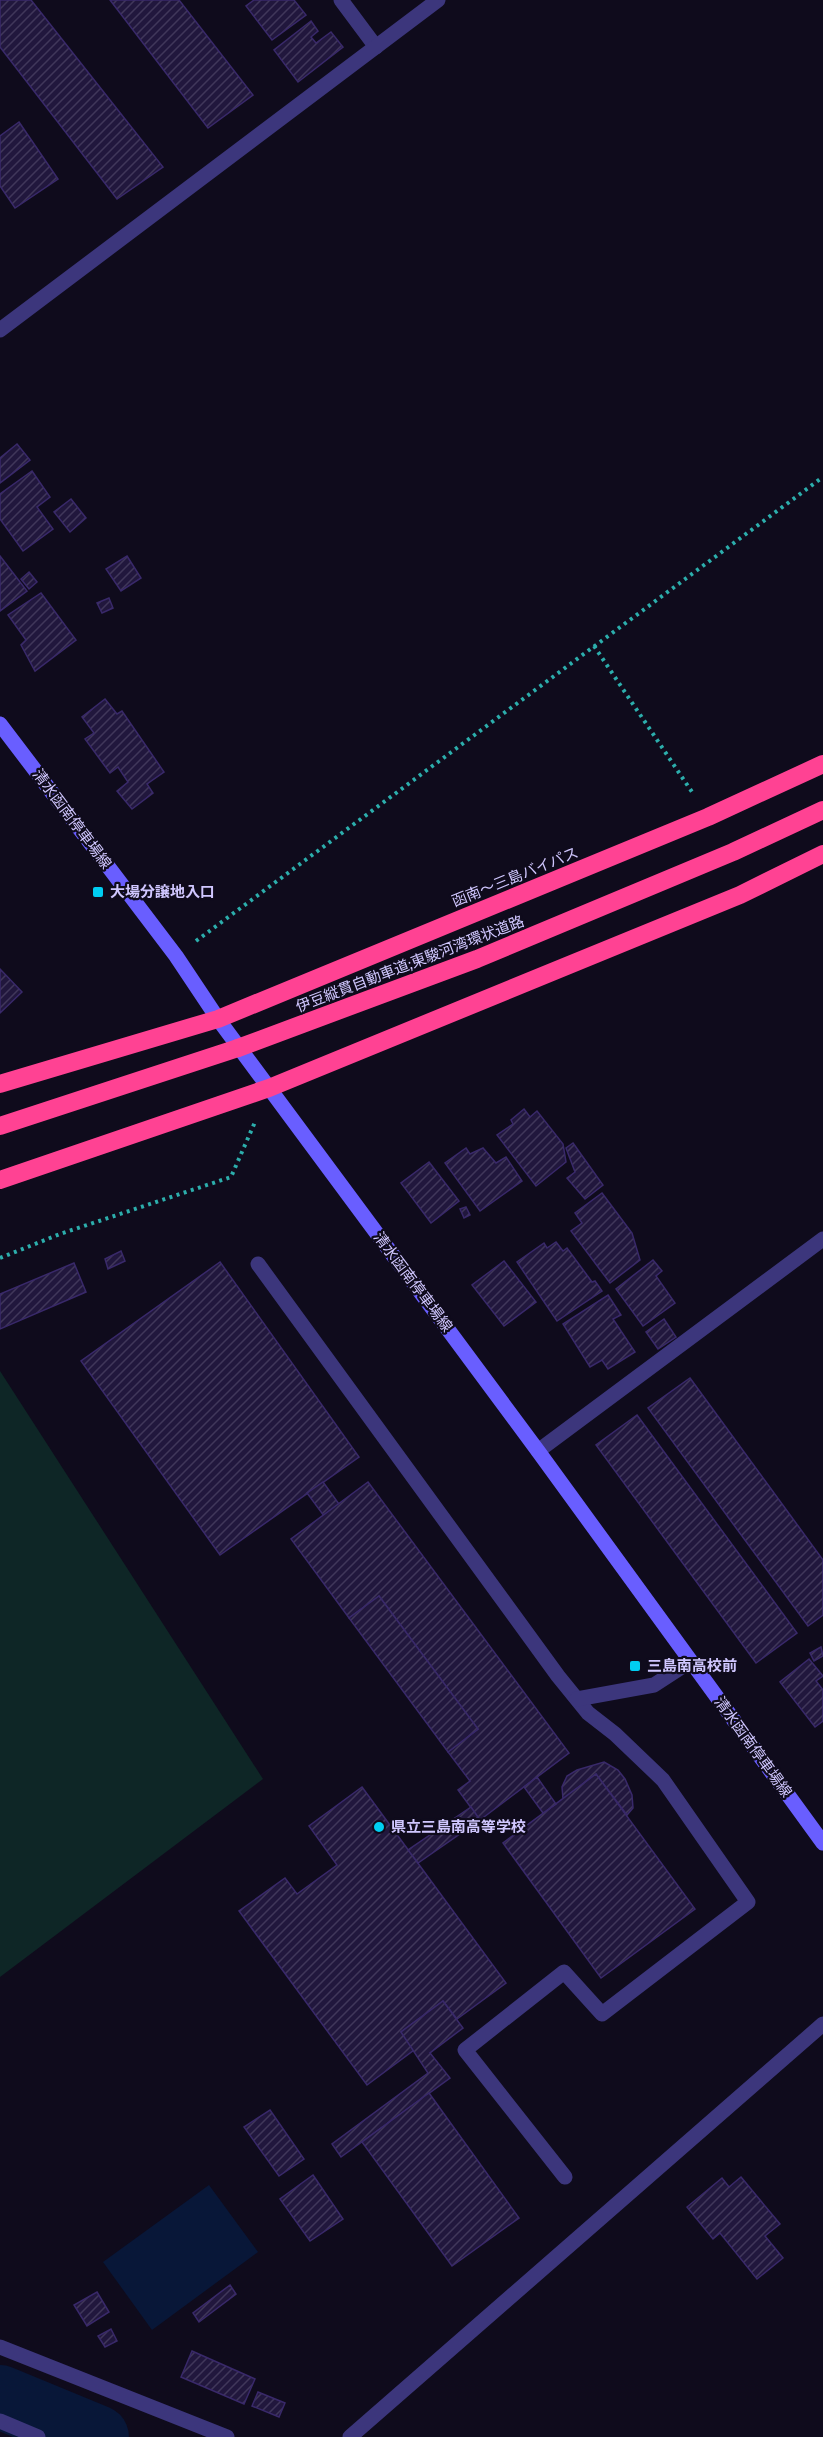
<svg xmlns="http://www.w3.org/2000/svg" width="823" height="2437" viewBox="0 0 823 2437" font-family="'Fira Sans Condensed','Noto Sans JP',sans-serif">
  <defs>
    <pattern id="building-hatch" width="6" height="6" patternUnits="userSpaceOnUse" patternTransform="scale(1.5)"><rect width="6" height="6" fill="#21173d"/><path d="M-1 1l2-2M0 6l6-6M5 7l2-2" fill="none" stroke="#40375a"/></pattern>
  </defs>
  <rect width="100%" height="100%" fill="#0f0b1c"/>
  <polygon fill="#0e2626" points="0,1371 263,1779 0,1977"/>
  <polygon fill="#081738" points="209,2185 258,2252 152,2330 103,2262"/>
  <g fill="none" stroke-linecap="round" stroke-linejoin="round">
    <polyline stroke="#081738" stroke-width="64" points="0,2397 97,2437"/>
  </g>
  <g fill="url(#building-hatch)" stroke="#39296a" stroke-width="1.5">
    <polygon points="0,0 31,0 163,167 117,199 0,47"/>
    <polygon points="110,0 179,0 253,95 208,128"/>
    <polygon points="254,0 294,0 306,15 272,40 246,6"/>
    <polygon points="311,21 318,31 311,37 316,43 331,32 343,47 298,82 274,50"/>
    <polygon points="19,122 58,179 15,208 0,186 0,136"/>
    <polygon points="17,444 30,460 0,483 0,458"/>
    <polygon points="32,471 50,497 37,507 53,529 23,551 0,519 0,494"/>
    <polygon points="71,499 86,518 70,532 54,512"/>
    <polygon points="0,556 27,591 0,611"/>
    <polygon points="127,556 141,578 121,591 106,569"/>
    <polygon points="29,572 37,582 29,589 21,579"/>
    <polygon points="41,593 76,640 35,671 21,645 26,640 8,615"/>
    <polygon points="109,598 113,608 102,613 97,603"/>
    <polygon points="105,699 117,714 122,711 164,772 147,784 153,793 132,809 117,791 128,782 118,767 110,773 85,739 94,733 82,717"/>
    <polygon points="0,969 22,992 0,1013"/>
    <polygon points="524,1109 530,1117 537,1111 563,1144 566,1162 536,1186 497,1135 513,1124 511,1120"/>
    <polygon points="573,1143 603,1185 585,1199 567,1178 575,1172 566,1148"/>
    <polygon points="466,1148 470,1154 483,1148 496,1163 506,1157 522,1181 480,1211 445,1163"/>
    <polygon points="429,1162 459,1201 431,1223 401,1183"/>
    <polygon points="602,1193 632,1233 640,1260 610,1283 571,1231 582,1223 575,1213"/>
    <polygon points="466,1207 470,1215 464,1218 460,1209"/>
    <polygon points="556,1242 563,1251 567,1248 592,1282 595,1281 602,1291 557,1321 517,1262 544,1243 547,1248"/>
    <polygon points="121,1251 125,1261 108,1269 105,1259"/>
    <polygon points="653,1260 662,1271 656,1276 675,1303 643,1326 616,1289"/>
    <polygon points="504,1261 536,1302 504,1326 472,1285"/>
    <polygon points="220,1262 359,1457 220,1555 81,1361"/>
    <polygon points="74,1263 86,1292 0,1329 0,1294"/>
    <polygon points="608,1295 621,1315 613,1319 635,1352 608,1369 602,1360 590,1367 563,1324"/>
    <polygon points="664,1319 676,1337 658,1349 646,1332"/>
    <polygon points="690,1378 823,1560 823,1615 808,1626 648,1408"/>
    <polygon points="637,1415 797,1633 756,1663 596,1445"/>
    <polygon points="323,1482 339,1504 324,1516 307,1493"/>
    <polygon points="368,1482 569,1753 480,1820 458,1790 470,1781 448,1752 478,1729 379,1596 349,1618 291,1539"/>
    <polygon points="379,1596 478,1729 448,1752 349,1618"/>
    <polygon points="821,1647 823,1656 814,1661 810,1653"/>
    <polygon points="809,1659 823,1676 816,1681 823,1690 823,1721 815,1727 780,1682"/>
    <polygon points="604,1762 618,1770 625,1779 632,1795 633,1808 627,1815 596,1774 563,1799 562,1787 567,1776 577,1770"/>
    <polygon points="596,1774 695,1909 601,1978 503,1843"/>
    <polygon points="537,1777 556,1804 543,1813 524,1787"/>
    <polygon points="362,1787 506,1983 457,2019 443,2001 401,2032 414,2050 367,2085 239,1911 285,1878 297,1894 337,1865 309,1826"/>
    <polygon points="471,1807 480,1820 418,1863 408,1850"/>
    <polygon points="443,2001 463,2028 430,2053 450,2078 341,2157 332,2144 428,2073 401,2032"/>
    <polygon points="429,2093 519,2218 452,2266 362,2142"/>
    <polygon points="270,2110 304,2159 279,2176 244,2127"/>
    <polygon points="313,2175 343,2219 310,2241 280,2199"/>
    <polygon points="741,2177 780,2224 765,2236 783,2258 757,2279 720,2233 713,2239 687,2207 722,2178 729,2187"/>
    <polygon points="230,2285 236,2294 199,2322 193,2313"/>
    <polygon points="97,2292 109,2312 87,2326 74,2305"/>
    <polygon points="111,2329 117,2341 105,2347 98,2336"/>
    <polygon points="192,2351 255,2379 244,2404 181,2377"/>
    <polygon points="258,2392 285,2403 279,2417 252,2406"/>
  </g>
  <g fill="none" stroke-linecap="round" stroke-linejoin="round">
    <g stroke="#2caeac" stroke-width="4" stroke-dasharray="3 4.5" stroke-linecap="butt">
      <polyline points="594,646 694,795"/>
      <polyline points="196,941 823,477"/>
      <polyline points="0,1258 60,1234 231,1177 255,1122"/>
    </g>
    <g stroke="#3c367c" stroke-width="15">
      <polyline points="258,1264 558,1676 588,1713 615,1734 663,1780 748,1902 602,2014 564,1972 465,2050 565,2177"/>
      <polyline points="577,1699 654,1685 691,1661"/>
    </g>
    <g stroke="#3c367c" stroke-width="15">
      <polyline points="341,0 376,47"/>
      <polyline points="0,330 438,0"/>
      <polyline points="538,1451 823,1239"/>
      <polyline points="0,2347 227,2437"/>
      <polyline points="0,2421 38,2437"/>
      <polyline points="350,2437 823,2024"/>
    </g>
    <polyline stroke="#695eff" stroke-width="15" points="0,724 176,956 218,1019 538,1451 823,1843"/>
    <g stroke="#ff4293" stroke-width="18">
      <polyline points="0,1084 218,1019 708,817 823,764"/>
      <polyline points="0,1126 238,1048"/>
      <polyline points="0,1180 269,1088 740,895 823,854"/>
    </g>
    <polyline stroke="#ff4293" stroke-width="18" points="238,1048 477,959 733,852 823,810"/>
  </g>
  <g fill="#00cef2" stroke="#0f0b1c" stroke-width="2">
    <rect x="92" y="886" width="12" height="12" rx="3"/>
    <rect x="629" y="1660" width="12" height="12" rx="3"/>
    <circle cx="379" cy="1827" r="6"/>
  </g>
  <g text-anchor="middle" stroke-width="4.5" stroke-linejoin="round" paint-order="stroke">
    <g font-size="15" fill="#d0c7ff" stroke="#0f0b1c">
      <text transform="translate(72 819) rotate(53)" y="5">清水函南停車場線</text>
      <text transform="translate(515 877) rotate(-22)" y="5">函南～三島バイパス</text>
      <text transform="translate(410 964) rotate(-21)" y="5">伊豆縦貫自動車道;東駿河湾環状道路</text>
      <text transform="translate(413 1282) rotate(53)" y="5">清水函南停車場線</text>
      <text transform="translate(753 1747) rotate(54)" y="5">清水函南停車場線</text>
    </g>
    <g font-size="15" font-weight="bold" fill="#d0c7ff" stroke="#0f0b1c" text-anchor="start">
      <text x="110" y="897">大場分譲地入口</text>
      <text x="647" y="1671">三島南高校前</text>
      <text x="391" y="1832">県立三島南高等学校</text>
    </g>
  </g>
</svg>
